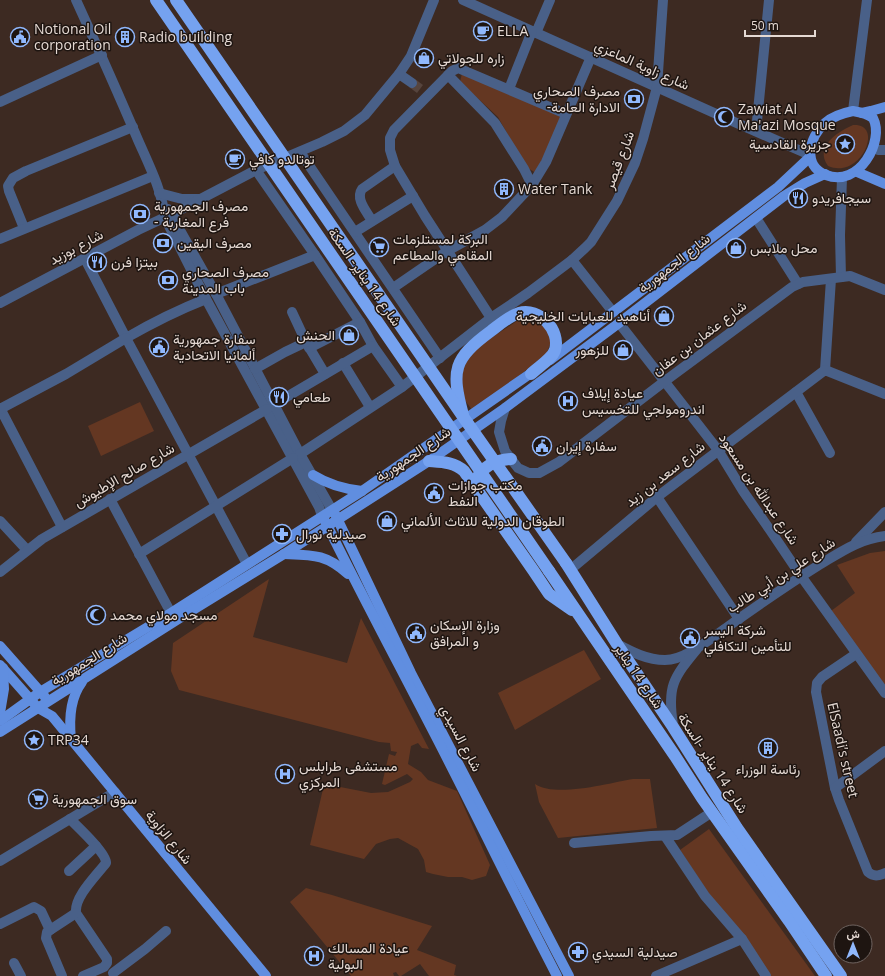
<svg xmlns="http://www.w3.org/2000/svg" width="885" height="976" viewBox="0 0 885 976" font-family="'Open Sans',Vazirmatn,sans-serif">
  <rect width="100%" height="100%" fill="#3d2a22"/>
  <g fill="#643722">
    <polygon points="462,73 562,116 536,173 526,167 498,117 460,82"/>
    <path d="M853 125C885 123 861 180 828 166 814 147 837 132 853 125Z"/>
    <polygon points="534,318 546,328 550,336 550,344 547,353 520,375 472,410 464,399 461,375 469,356 479,346 520,319"/>
    <polygon points="140,402 154,431 101,456 88,426"/>
    <polygon points="885,551 885,687 831,611 855,593 837,565 870,553"/>
    <polygon points="269,579 253,637 347,663 361,618 429,749 422,748 418,743 411,746 408,764 421,772 428,780 457,791 490,865 486,876 472,880 462,877 448,877 433,874 426,872 424,860 418,849 398,838 390,839 376,844 364,859 310,845 323,789 326,786 330,785 371,793 388,792 410,782 413,779 407,774 385,785 382,784 389,754 395,756 397,752 391,751 390,743 379,742 179,690 171,671 173,643"/>
    <polygon points="584,650 601,679 515,730 498,693"/>
    <path d="M633 779H650L657 828 558 838 539 802 535 784C556 798 609 783 633 779Z"/>
    <polygon points="709,829 815,976 762,976 680,850"/>
    <polygon points="306,888 332,895 432,926 417,950 456,965 454,975 457,976 429,976 420,964 401,976 399,976 396,972 393,973 394,976 351,976 290,902"/>
  </g>
  <g fill="none" stroke-linecap="round" stroke-linejoin="round">
    <polyline stroke="#56443d" stroke-width="10" stroke-dasharray="10 5" stroke-linecap="butt" points="412,83 420,89"/>
    <g stroke="#496088" stroke-width="10">
      <path d="M76 0C97 46 118 93 138 140 149 165 162 190 165 218L206 299 319 507 322 516"/>
      <polyline points="463,0 732,121 810,155"/>
      <polyline points="536,33 550,0"/>
      <polyline points="399,74 412,83"/>
      <polyline points="448,75 495,123 524,169 532,185"/>
      <polyline points="509,89 532,31"/>
      <polyline points="0,102 102,55"/>
      <polyline points="853,111 867,0"/>
      <polyline points="756,131 769,0"/>
      <polyline points="878,150 885,150"/>
      <polyline points="300,152 440,358"/>
      <polyline points="256,170 315,255 360,322 373,346 402,387"/>
      <polyline points="159,193 182,199 199,199"/>
      <polyline points="168,209 216,294 300,454 332,510"/>
      <polyline points="756,218 798,284"/>
      <path d="M372 221C367 212 355 199 362 189L395 166"/>
      <polyline points="24,228 9,191 8,186 13,178 26,171 133,127"/>
      <polyline points="355,232 413,196"/>
      <polyline points="0,239 153,176"/>
      <path d="M85 259 126 338C152 323 178 310 206 299"/>
      <polyline points="572,260 613,312"/>
      <polyline points="841,277 840,235 842,178"/>
      <polyline points="393,288 447,251 485,230 502,217 532,185 546,162 591,57"/>
      <polyline points="216,294 315,255"/>
      <polyline points="0,303 138,230 172,214 256,170 322,142 344,131 365,115 399,74 411,56 434,0"/>
      <polyline points="292,312 306,342 325,374"/>
      <polyline points="491,318 425,216 395,166 390,150 390,138 394,130 452,71 458,68 566,114"/>
      <polyline points="619,323 718,450 743,491 770,530 801,576 885,693"/>
      <polyline points="309,348 360,322"/>
      <polyline points="343,363 370,407"/>
      <polyline points="255,369 285,352 306,342"/>
      <polyline points="825,370 831,279"/>
      <polyline points="796,392 830,453"/>
      <polyline points="273,405 373,346"/>
      <polyline points="0,408 62,527"/>
      <polyline points="505,408 501,421 499,432 505,451 518,468 529,473 539,473 559,462 665,381 792,287 803,282 850,276 885,290"/>
      <polyline points="0,409 66,374 126,338 247,564"/>
      <polyline points="300,454 402,387 491,318 528,293 572,260 585,248 591,242 617,201 635,163 643,139 657,87 663,0"/>
      <polyline points="657,497 739,619"/>
      <polyline points="110,499 171,613"/>
      <polyline points="0,521 27,550"/>
      <polyline points="856,542 885,512"/>
      <polyline points="139,554 293,458"/>
      <polyline points="570,570 657,497 825,370 885,394"/>
      <polyline points="0,572 42,539 267,409"/>
      <path d="M617 644C632 652 647 660 665 660 685 660 710 639 726 628 757 606 787 585 819 565 841 552 859 539 885 536"/>
      <path d="M856 654 822 677 817 683 816 692 835 788 839 800 868 872C874 877 878 876 885 873"/>
      <path d="M673 725C667 687 673 678 697 649"/>
      <polyline points="835,788 885,751"/>
      <path d="M70 819C78 827 107 854 106 863 96 876 74 897 76 913L107 959V963L104 967 83 976"/>
      <polyline points="665,836 705,896 742,939 766,976"/>
      <polyline points="574,843 651,836 677,835 712,812"/>
      <polyline points="0,861 115,792"/>
      <polyline points="69,871 96,846"/>
      <polyline points="0,924 34,907 41,911 50,930"/>
      <polyline points="14,963 21,976"/>
      <polyline points="113,973 145,949 166,931"/>
      <polyline points="62,976 46,938 47,932 76,913"/>
      <polyline points="656,976 742,939"/>
    </g>
    <g stroke="#608ee0" stroke-width="10">
      <path d="M853 111C859 112 868 114 873 118 885 141 859 188 826 175 802 166 809 137 825 123 833 116 843 113 853 111Z"/>
      <polyline points="862,113 871,111 885,107"/>
      <polyline points="857,172 885,184"/>
      <polyline points="550,360 778,187 810,157"/>
      <path d="M313 475C329 485 344 489 362 491"/>
      <polyline points="335,514 411,673 569,976"/>
      <path d="M325 521C367 606 412 689 455 774 489 841 522 909 557 976"/>
      <path d="M284 554C313 555 326 554 348 574"/>
      <polyline points="0,646 45,697"/>
      <polyline points="0,665 38,708 52,716 266,976"/>
      <polyline points="0,713 4,689 3,668"/>
      <polyline points="0,721 40,692 171,613 362,491 537,369"/>
      <polyline points="0,732 183,616 284,554 429,461 505,408 619,323 784,196 805,183 825,174"/>
      <path d="M71 739C69 720 70 698 82 682"/>
    </g>
    <g stroke="#75a2f0" stroke-width="12">
      <path d="M463 415C451 370 453 359 491 331 499 325 509 316 519 313 539 307 561 330 555 350 552 359 538 367 531 374"/>
      <path d="M429 461C442 462 454 462 464 471L533 570 549 594 572 610"/>
      <path d="M476 480C483 466 496 460 511 459"/>
      <polyline points="566,563 617,644 673,727 737,828 841,976"/>
      <polyline points="549,571 675,756 702,798 789,921 826,976"/>
    </g>
    <g stroke="#75a2f0" stroke-width="12">
      <polyline points="156,0 549,571"/>
      <polyline points="176,0 464,418 566,563"/>
    </g>
  </g>
  <defs>
    <g id="cafe-ring" transform="scale(1)"><circle r="9.5" fill="#1e1511" stroke="#90b8fd" stroke-width="1.5"/><path d="M-5.5-4.5H6V0H3Q3 3.5 0 3.5H-2.5Q-5.5 3.5-5.5 0ZM3-3.2v2h1.7v-2ZM-6 4.5H4V6H-6Z" fill="#90b8fd"/></g>
    <g id="civic-ring" transform="scale(1)"><circle r="9.5" fill="#1e1511" stroke="#90b8fd" stroke-width="1.5"/><path d="M-.6-6.5H3V-4.5H.6V-3L4-1V1h2V6H-6V1h2V-1L-.6-3ZM-1.2 2.5V6h2.4V2.5Z" fill="#90b8fd"/></g>
    <g id="building-ring" transform="scale(1)"><circle r="9.5" fill="#1e1511" stroke="#90b8fd" stroke-width="1.5"/><path d="M-4-6H4V6H1V3H-1V6H-4ZM-2.5-4.3h1.7v1.8h-1.7ZM.8-4.3h1.7v1.8H.8ZM-2.5-1h1.7V.8h-1.7ZM.8-1h1.7V.8H.8Z" fill="#90b8fd"/></g>
    <g id="shop-ring" transform="scale(1)"><circle r="9.5" fill="#1e1511" stroke="#90b8fd" stroke-width="1.5"/><path d="M-5-2.5h2.3a2.7 3.5 0 0 1 5.4 0H5L5.5 6h-11ZM-1.5-2.5h3a1.5 2.3 0 0 0-3 0Z" fill="#90b8fd"/></g>
    <g id="bank-ring" transform="scale(1)"><circle r="9.5" fill="#1e1511" stroke="#90b8fd" stroke-width="1.5"/><path d="M-6-4H6V4H-6ZM0-2.3a2.3 2.3 0 1 0 0 4.6a2.3 2.3 0 1 0 0-4.6Z" fill="#90b8fd"/></g>
    <g id="mosque-ring" transform="scale(1)"><circle r="9.5" fill="#1e1511" stroke="#90b8fd" stroke-width="1.5"/><path d="M3.5-4.9A6 6 0 1 0 3.5 4.9A5 5 0 1 1 3.5-4.9Z" fill="#90b8fd"/></g>
    <g id="sight-ring" transform="scale(1)"><circle r="9.5" fill="#1e1511" stroke="#90b8fd" stroke-width="1.5"/><path d="M0-6L1.8-2.2L6-1.7L2.9 1.2L3.7 5.4L0 3.3L-3.7 5.4L-2.9 1.2L-6-1.7L-1.8-2.2Z" fill="#90b8fd"/></g>
    <g id="restaurant-ring" transform="scale(1)"><circle r="9.5" fill="#1e1511" stroke="#90b8fd" stroke-width="1.5"/><path d="M-5-6h1v4h1v-4h1v4h1v-4h1v5L-1.5 .5V6h-2V.5L-5-1ZM5-6V6H3V1.5H1.5Q1.5-4 5-6Z" fill="#90b8fd"/></g>
    <g id="supermarket-ring" transform="scale(1)"><circle r="9.5" fill="#1e1511" stroke="#90b8fd" stroke-width="1.5"/><path d="M-6-5.5h2.5l.6 2H6L4.5 2H-2.5L-4.4-4H-6ZM-1.5 3.2a1.3 1.3 0 1 0 .1 0ZM3 3.2a1.3 1.3 0 1 0 .1 0Z" fill="#90b8fd"/></g>
    <g id="hospital-ring" transform="scale(1)"><circle r="9.5" fill="#1e1511" stroke="#90b8fd" stroke-width="1.5"/><path d="M-5-5h3v3.5h4V-5h3V5h-3V1.5h-4V5h-3Z" fill="#90b8fd"/></g>
    <g id="pharmacy-ring" transform="scale(1)"><circle r="9.5" fill="#1e1511" stroke="#90b8fd" stroke-width="1.5"/><path d="M-2-6h4v4h4v4h-4v4h-4v-4h-4v-4h4Z" fill="#90b8fd"/></g>
  </defs>
  <g fill-rule="evenodd">
    <use href="#cafe-ring" x="483" y="31"/>
    <use href="#civic-ring" x="20" y="37"/>
    <use href="#building-ring" x="125" y="37"/>
    <use href="#shop-ring" x="424" y="58"/>
    <use href="#bank-ring" x="634" y="99"/>
    <use href="#mosque-ring" x="724" y="117"/>
    <use href="#sight-ring" x="845" y="144"/>
    <use href="#cafe-ring" x="235" y="159"/>
    <use href="#building-ring" x="504" y="189"/>
    <use href="#restaurant-ring" x="798" y="198"/>
    <use href="#bank-ring" x="140" y="214"/>
    <use href="#bank-ring" x="163" y="243"/>
    <use href="#supermarket-ring" x="379" y="247"/>
    <use href="#shop-ring" x="736" y="248"/>
    <use href="#restaurant-ring" x="97" y="262"/>
    <use href="#bank-ring" x="168" y="280"/>
    <use href="#shop-ring" x="664" y="316"/>
    <use href="#shop-ring" x="349" y="335"/>
    <use href="#civic-ring" x="159" y="347"/>
    <use href="#shop-ring" x="623" y="350"/>
    <use href="#restaurant-ring" x="279" y="397"/>
    <use href="#hospital-ring" x="568" y="401"/>
    <use href="#civic-ring" x="542" y="446"/>
    <use href="#civic-ring" x="434" y="493"/>
    <use href="#shop-ring" x="387" y="521"/>
    <use href="#pharmacy-ring" x="282" y="534"/>
    <use href="#mosque-ring" x="96" y="615"/>
    <use href="#civic-ring" x="416" y="633"/>
    <use href="#civic-ring" x="690" y="638"/>
    <use href="#sight-ring" x="34" y="740"/>
    <use href="#building-ring" x="768" y="748"/>
    <use href="#hospital-ring" x="285" y="774"/>
    <use href="#supermarket-ring" x="38" y="799"/>
    <use href="#pharmacy-ring" x="578" y="952"/>
    <use href="#hospital-ring" x="314" y="956"/>
  </g>
  <g text-anchor="middle" stroke-width="3" stroke-linejoin="round" paint-order="stroke">
    <g font-size="14" fill="#e5d9d3" stroke="#1e1511" text-anchor="start">
      <text x="34" y="34">Notional Oil<tspan x="34" dy="16">corporation</tspan></text>
      <text x="497" y="36">ELLA</text>
      <text x="139" y="42">Radio building</text>
      <text x="438" y="63">زاره للجولاتي</text>
      <text x="620" y="96" text-anchor="end">مصرف الصحاري<tspan x="620" dy="16">-الادارة العامة</tspan></text>
      <text x="738" y="114">Zawiat Al<tspan x="738" dy="16">Ma'azi Mosque</tspan></text>
      <text x="831" y="149" text-anchor="end">جزيرة القادسية</text>
      <text x="249" y="164">توتالدو كافي</text>
      <text x="518" y="194">Water Tank</text>
      <text x="812" y="203">سيجافريدو</text>
      <text x="154" y="211">مصرف الجمهورية<tspan x="154" dy="16">- فرع المغاربة</tspan></text>
      <text x="393" y="244">البركة لمستلزمات<tspan x="393" dy="16">المقاهي والمطاعم</tspan></text>
      <text x="177" y="248">مصرف اليقين</text>
      <text x="750" y="253">محل ملابس</text>
      <text x="111" y="267">بيتزا فرن</text>
      <text x="182" y="277">مصرف الصحاري<tspan x="182" dy="16">باب المدينة</tspan></text>
      <text x="650" y="321" text-anchor="end">أناهيد للعبايات الخليجية</text>
      <text x="335" y="340" text-anchor="end">الحنش</text>
      <text x="173" y="344">سفارة جمهورية<tspan x="173" dy="16">ألمانيا الاتحادية</tspan></text>
      <text x="609" y="355" text-anchor="end">للزهور</text>
      <text x="582" y="398">عيادة إيلاف<tspan x="582" dy="16">اندرومولجي للتخسيس</tspan></text>
      <text x="293" y="402">طعامي</text>
      <text x="556" y="451">سفارة إيران</text>
      <text x="448" y="490">مكتب جوازات<tspan x="448" dy="16">النفط</tspan></text>
      <text x="401" y="526">الطوقان الدولية للاثاث الألماني</text>
      <text x="296" y="539">صيدلية نورال</text>
      <text x="110" y="620">مسجد مولاي محمد</text>
      <text x="430" y="630">وزارة الإسكان<tspan x="430" dy="16">و المرافق</tspan></text>
      <text x="704" y="635">شركة اليسر<tspan x="704" dy="16">للتأمين التكافلي</tspan></text>
      <text x="48" y="745">TRP34</text>
      <text x="299" y="771">مستشفى طرابلس<tspan x="299" dy="16">المركزي</tspan></text>
      <text x="768" y="774" text-anchor="middle">رئاسة الوزراء</text>
      <text x="52" y="804">سوق الجمهورية</text>
      <text x="328" y="953">عيادة المسالك<tspan x="328" dy="16">البولية</tspan></text>
      <text x="592" y="957">صيدلية السيدي</text>
    </g>
    <g font-size="14" fill="#e5d9d3" stroke="#1e1511">
      <text transform="translate(642 65) rotate(24)" y="5">شارع زاوية الماعزي</text>
      <text transform="translate(619 160) rotate(-69)" y="5">شارع قيصر</text>
      <text transform="translate(76 247) rotate(-28)" y="5">شارع بوزيد</text>
      <text transform="translate(674 263) rotate(-38)" y="5">شارع الجمهورية</text>
      <text transform="translate(365 277) rotate(55)" y="5">شارع 14 يناير- السكة</text>
      <text transform="translate(699 338) rotate(-37)" y="5">شارع عثمان بن عفان</text>
      <text transform="translate(413 454) rotate(-34)" y="5">شارع الجمهورية</text>
      <text transform="translate(665 474) rotate(-38)" y="5">شارع سعد بن زيد</text>
      <text transform="translate(124 475) rotate(-30)" y="5">شارع صالح الإطيوش</text>
      <text transform="translate(759 489) rotate(56)" y="5">شارع عبدالله بن مسعود</text>
      <text transform="translate(781 575) rotate(-33)" y="5">شارع علي بن أبي طالب</text>
      <text transform="translate(89 659) rotate(-32)" y="5">شارع الجمهورية</text>
      <text transform="translate(639 676) rotate(56)" y="5">شارع 14 يناير</text>
      <text transform="translate(461 738) rotate(62)" y="5">شارع السيدي</text>
      <text transform="translate(843 750) rotate(77)" y="5">ElSaadi’s street</text>
      <text transform="translate(713 763) rotate(57)" y="5">شارع 14 يناير -السكة</text>
      <text transform="translate(169 837) rotate(51)" y="5">شارع الزاوية</text>
    </g>
  </g>
  <g transform="translate(853 944)"><circle r="19" fill="#1e1511" stroke="#6e635f"/>
  <path d="M0-3L7 15L0 10L-7 15Z" fill="#90b8fd"/>
  <text y="-6" font-size="11" font-weight="bold" text-anchor="middle" fill="#e5d9d3">ش</text>
  </g>
  <path d="M745 30v6h70v-6" fill="none" stroke="#e5d9d3" stroke-width="2"/>
  <text x="751" y="30" font-size="12" fill="#e5d9d3" stroke="#1e1511" stroke-width="3" paint-order="stroke">50 m</text>
</svg>
